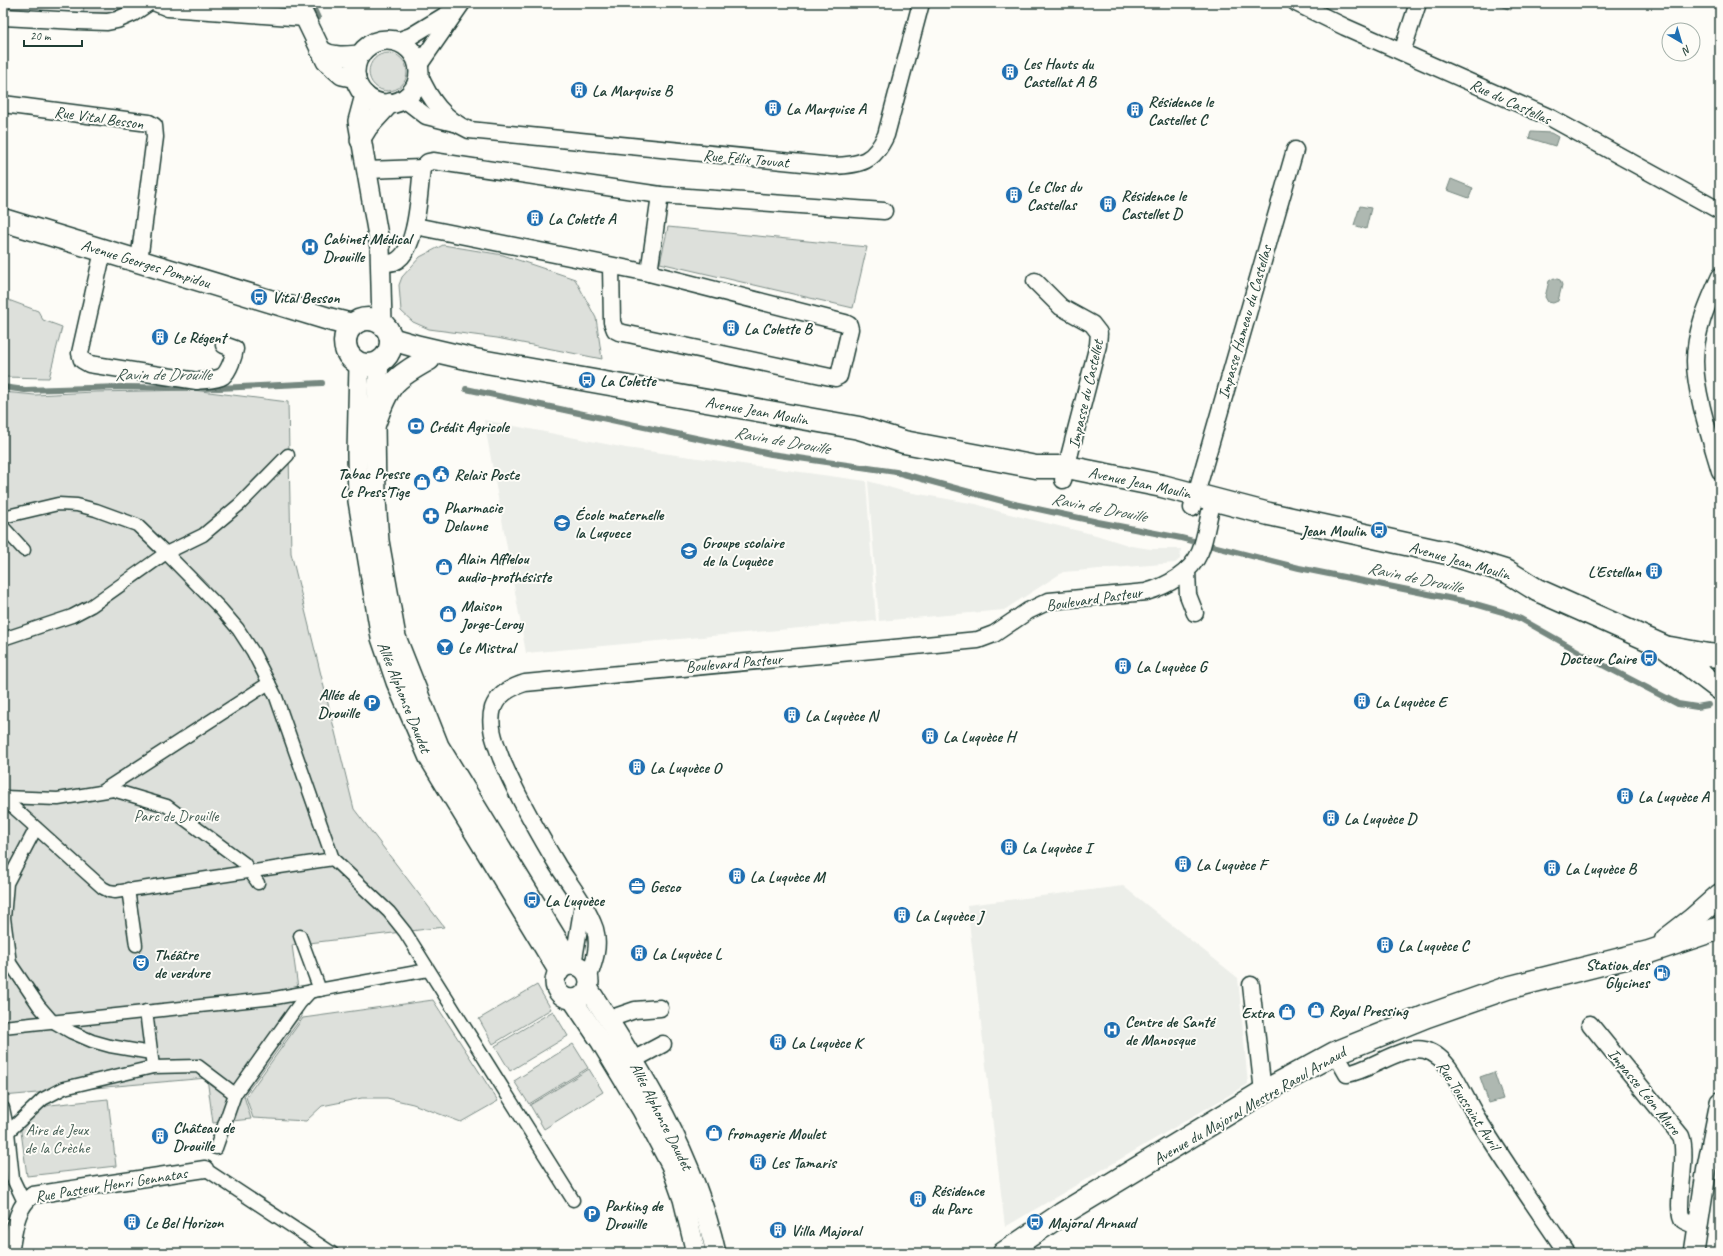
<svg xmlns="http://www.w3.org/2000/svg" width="1723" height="1256" viewBox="0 0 1723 1256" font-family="Caveat,sans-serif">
  <rect width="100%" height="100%" fill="#fdfcf7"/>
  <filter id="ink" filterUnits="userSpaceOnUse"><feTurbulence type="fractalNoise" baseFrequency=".025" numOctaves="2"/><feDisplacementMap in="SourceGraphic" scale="8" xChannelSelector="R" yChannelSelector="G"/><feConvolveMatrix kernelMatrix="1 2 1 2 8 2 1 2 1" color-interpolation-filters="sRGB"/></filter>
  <g filter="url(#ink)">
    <g fill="#eceee9">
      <polygon points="484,420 626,448 866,481 876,621 526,653"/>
      <polygon points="868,481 902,491 976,504 1001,512 1096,535 1131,546 1151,549 1181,549 1180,559 1175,563 1063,572 1004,610 879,621"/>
      <polygon points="1123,886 1238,978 1248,1084 1005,1227 967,905"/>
    </g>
    <g fill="#dde0db" stroke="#7e8e88">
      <polygon points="83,3 121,3 117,13 84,13"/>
      <circle cx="388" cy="72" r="19"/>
      <polygon points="668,227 867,247 853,308 660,263"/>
      <polygon points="443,245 503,255 575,279 596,318 602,359 497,338 429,329 413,322 401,311 399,285 402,277 420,257"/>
      <polygon points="3,298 38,311 43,320 62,327 49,378 3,377"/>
      <polygon points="193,390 288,402 291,553 354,809 444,927 292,945 302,1017 244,1096 251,1119 213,1123 207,1078 3,1096 3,392 35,395 94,392"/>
      <polygon points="537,985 551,1009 493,1044 479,1019"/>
      <polygon points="433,1000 498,1101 461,1122 413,1104 387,1098 362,1098 322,1106 306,1121 253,1118 246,1097 303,1018"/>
      <polygon points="553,1011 568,1036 510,1071 495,1046"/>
      <polygon points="573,1044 588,1068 529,1104 514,1081"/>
      <polygon points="589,1069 603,1092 544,1129 530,1105"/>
      <polygon points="108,1099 116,1166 27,1176 20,1124 36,1110 50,1105"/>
    </g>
    <g fill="#aeb8b1" stroke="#75877f">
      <polygon points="1491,3 1513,3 1511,10"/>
      <polygon points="1531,132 1551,133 1558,137 1555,146 1529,138"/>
      <polygon points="1451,179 1473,188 1469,198 1447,190"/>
      <polygon points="1360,206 1371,208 1366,229 1354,225"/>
      <polygon points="1554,278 1560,280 1562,285 1558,301 1553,303 1548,302 1545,297 1549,281"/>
      <polygon points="1494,1072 1503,1099 1489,1103 1480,1077"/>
    </g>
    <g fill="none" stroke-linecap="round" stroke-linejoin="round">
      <g stroke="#75877f" stroke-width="6">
        <polyline points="311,3 318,18"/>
        <polyline points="3,387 25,390 121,387 219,388 322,383"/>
        <polyline points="466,389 771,454 896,472 1010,503 1098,522 1181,538 1299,568 1468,602 1503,612 1521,619 1599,663 1678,704 1697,707 1708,705"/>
      </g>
      <g stroke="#1f3d34" stroke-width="15">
        <g id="pedestrian">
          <polyline points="3,517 58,504 77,505 96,510 137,525 166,553 203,535 240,504 288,455"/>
          <polyline points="3,527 24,550"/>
          <polyline points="3,639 72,616 91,606 166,553 220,608 238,629 253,652 276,697 333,859 389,912 405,932 573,1200"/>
          <polyline points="102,791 269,683"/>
          <polyline points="3,797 58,799 113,790 167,806 244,863 258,883"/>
          <polyline points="3,798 103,888 109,891 115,892 333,859"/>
          <polyline points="36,828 7,883 4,918 10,963 39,1006 52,1021 71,1032 92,1041 110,1046 151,1053"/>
          <polyline points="128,889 136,945"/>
          <polyline points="300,936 320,990"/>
          <polyline points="3,1027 275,998 428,970"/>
          <polyline points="153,1067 198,1066 235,1094 300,1003 311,991"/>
          <polyline points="3,1108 8,1132 13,1179 24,1202"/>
          <polyline points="8,1132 43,1099 64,1088 153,1067 146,1011"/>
          <polyline points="216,1148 235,1094"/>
          <polyline points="205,1169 332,1253"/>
        </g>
      </g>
      <g stroke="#1f3d34" stroke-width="19">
        <g id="minor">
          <polyline points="156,3 168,8 305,18"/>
          <polyline points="1296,3 1345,27 1551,118 1720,211"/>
          <polyline points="3,17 77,21 107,22 117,20 133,13 148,3"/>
          <polyline points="397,41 411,36 454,10"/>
          <polyline points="1402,52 1418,3"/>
          <polyline points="419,65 462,3"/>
          <path d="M419 74C430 100 444 119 469 130L833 166C861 165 874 162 886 135L921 3"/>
          <polyline points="404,99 426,116 454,123"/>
          <polyline points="3,104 149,123 154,126 155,137 139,261"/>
          <polyline points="366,170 422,168"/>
          <polyline points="415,226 649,273 845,323 849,325 850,329 839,376 835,378 619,332 615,330 612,322 611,267"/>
          <path d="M103 251 80 353 82 360 89 364 197 381C204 380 217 380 223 376 229 371 234 356 235 349L224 345"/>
          <path d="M381 264C385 263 390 263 394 262 418 253 419 190 422 168L428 162 433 161 660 195"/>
          <polyline points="649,273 660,195 884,211"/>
          <path d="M1720 276C1708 303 1695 331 1695 361 1695 393 1711 440 1720 471"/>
          <polyline points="1035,281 1061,307 1092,324 1099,333 1098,345 1063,480"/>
          <polyline points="1192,508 1295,150"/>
          <polyline points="1187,570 1188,595 1195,613"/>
          <polyline points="573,965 583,904"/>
          <path d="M588 979C594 962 600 947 595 929 587 906 571 886 558 866 537 831 517 796 501 758 495 742 488 725 493 708 498 694 512 687 525 683L978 640 994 634 1028 611 1049 601 1146 592C1167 586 1191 573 1200 552 1205 539 1207 525 1210 512"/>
          <polyline points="1251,985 1263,1092"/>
          <polyline points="609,1019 635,1010 660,1008"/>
          <path d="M1590 1024 1681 1136C1689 1156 1674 1210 1683 1220 1687 1223 1693 1224 1698 1226"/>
          <path d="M1335 1053 1347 1074C1372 1070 1400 1045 1425 1050 1436 1053 1445 1062 1451 1071 1460 1085 1467 1101 1476 1116 1505 1163 1536 1208 1567 1253"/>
          <polyline points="633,1060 663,1044"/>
          <path d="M10 1253C14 1233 15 1207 33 1195L205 1169"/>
        </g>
      </g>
      <g stroke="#1f3d34" stroke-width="22">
        <g id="tertiary">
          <polyline points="298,3 326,61 342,75 356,78"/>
          <circle cx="387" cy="72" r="32"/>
          <path d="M320 50C333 58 345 56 360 55"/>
          <polyline points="365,95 358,121 380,247 382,323"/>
          <polyline points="360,140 368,127 390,103"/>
          <polyline points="379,362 375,422 376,499 379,541 396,637 439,746 573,965"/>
          <polyline points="359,364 357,454 358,501 381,638 396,682 429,758 559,972"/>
          <circle cx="572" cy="982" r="17"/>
          <path d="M588 988C642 1071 694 1155 716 1253"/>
          <polyline points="572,999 601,1042 642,1110 671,1165 683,1199 696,1253"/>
          <polyline points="1694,1253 1707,1167 1720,1102"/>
        </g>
      </g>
      <g stroke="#1f3d34" stroke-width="25">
        <g id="secondary">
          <polyline points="3,220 332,320 352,325"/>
          <circle cx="368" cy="342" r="23"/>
          <polyline points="391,339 419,347 475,360 859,428 904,442 1036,467 1067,467 1162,486 1269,514 1447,553 1508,572 1537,590 1665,647 1720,689"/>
          <path d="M375 422C388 384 394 378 429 359"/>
          <polyline points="1670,648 1708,655 1720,656"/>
        </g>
      </g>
      <g stroke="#1f3d34" stroke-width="25">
        <g id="primary">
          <polyline points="1666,940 1693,919 1720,895"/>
          <polyline points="1004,1253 1062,1214 1176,1145 1263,1092 1335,1053 1427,1016 1507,988 1649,952 1720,928"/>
        </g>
      </g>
      <use href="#pedestrian" stroke="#fdfcf7" stroke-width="12"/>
      <use href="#minor" stroke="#fdfcf7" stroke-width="16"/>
      <use href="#tertiary" stroke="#fdfcf7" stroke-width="19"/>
      <use href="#secondary" stroke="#fdfcf7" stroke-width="22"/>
      <use href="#primary" stroke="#fdfcf7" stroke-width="22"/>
    </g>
  </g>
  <defs>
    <g id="building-disc" transform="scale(0.9)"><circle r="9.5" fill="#1f6fb2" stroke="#fdfcf7"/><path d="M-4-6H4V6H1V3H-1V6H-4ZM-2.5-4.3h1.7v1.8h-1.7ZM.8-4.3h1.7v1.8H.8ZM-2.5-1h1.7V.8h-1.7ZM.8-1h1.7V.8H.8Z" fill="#fff"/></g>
    <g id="hospital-disc" transform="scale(0.9)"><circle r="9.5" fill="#1f6fb2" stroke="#fdfcf7"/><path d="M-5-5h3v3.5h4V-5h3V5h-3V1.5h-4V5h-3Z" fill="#fff"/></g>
    <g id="bus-disc" transform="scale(0.9)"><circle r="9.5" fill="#1f6fb2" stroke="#fdfcf7"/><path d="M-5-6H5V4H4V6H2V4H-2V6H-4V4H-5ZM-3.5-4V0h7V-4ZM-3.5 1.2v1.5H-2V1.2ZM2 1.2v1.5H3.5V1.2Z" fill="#fff"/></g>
    <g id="bank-disc" transform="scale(0.9)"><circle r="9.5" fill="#1f6fb2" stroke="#fdfcf7"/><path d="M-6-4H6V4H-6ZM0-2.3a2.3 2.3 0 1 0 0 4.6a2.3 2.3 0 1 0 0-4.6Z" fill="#fff"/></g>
    <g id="civic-disc" transform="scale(0.9)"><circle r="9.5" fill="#1f6fb2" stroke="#fdfcf7"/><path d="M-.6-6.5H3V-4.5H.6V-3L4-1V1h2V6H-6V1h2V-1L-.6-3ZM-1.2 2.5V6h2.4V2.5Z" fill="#fff"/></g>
    <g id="shop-disc" transform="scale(0.9)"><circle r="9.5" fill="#1f6fb2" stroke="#fdfcf7"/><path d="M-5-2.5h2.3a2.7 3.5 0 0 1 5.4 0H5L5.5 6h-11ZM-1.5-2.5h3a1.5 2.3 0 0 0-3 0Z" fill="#fff"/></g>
    <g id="pharmacy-disc" transform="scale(0.9)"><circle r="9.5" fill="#1f6fb2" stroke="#fdfcf7"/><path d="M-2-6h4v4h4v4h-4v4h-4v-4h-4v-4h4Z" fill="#fff"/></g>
    <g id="school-disc" transform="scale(0.9)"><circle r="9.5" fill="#1f6fb2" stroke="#fdfcf7"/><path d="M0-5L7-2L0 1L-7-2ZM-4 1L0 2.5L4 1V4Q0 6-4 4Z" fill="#fff"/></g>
    <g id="bar-disc" transform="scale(0.9)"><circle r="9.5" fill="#1f6fb2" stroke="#fdfcf7"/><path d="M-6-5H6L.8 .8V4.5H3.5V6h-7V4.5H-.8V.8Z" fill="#fff"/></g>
    <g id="parking-disc" transform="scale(0.9)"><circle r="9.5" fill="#1f6fb2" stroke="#fdfcf7"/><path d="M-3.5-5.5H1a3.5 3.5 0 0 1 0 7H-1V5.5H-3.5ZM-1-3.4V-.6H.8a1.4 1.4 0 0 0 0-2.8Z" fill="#fff"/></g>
    <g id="office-disc" transform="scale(0.9)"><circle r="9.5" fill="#1f6fb2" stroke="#fdfcf7"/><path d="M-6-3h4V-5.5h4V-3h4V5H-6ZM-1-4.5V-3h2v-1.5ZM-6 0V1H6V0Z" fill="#fff"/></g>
    <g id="theatre-disc" transform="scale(0.9)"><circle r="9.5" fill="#1f6fb2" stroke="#fdfcf7"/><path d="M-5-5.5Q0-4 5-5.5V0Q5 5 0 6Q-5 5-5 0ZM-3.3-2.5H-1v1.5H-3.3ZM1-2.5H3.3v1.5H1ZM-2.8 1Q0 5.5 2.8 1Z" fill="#fff"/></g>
    <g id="fuel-disc" transform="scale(0.9)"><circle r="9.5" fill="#1f6fb2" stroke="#fdfcf7"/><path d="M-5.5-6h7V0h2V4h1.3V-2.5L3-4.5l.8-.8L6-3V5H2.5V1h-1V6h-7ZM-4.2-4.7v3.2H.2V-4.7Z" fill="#fff"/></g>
  </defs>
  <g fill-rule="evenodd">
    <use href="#building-disc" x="1010" y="72"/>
    <use href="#building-disc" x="579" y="90"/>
    <use href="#building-disc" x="773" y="108"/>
    <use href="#building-disc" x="1135" y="110"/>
    <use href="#building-disc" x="1014" y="195"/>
    <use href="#building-disc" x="1108" y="204"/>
    <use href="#building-disc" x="535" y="218"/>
    <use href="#hospital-disc" x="310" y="247"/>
    <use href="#bus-disc" x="259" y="297"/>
    <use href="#building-disc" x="731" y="328"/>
    <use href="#building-disc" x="160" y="337"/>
    <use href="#bus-disc" x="587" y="380"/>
    <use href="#bank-disc" x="416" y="426"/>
    <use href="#civic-disc" x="441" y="474"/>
    <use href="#shop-disc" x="422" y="482"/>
    <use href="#pharmacy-disc" x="431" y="516"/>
    <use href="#school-disc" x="562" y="523"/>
    <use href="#bus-disc" x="1379" y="530"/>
    <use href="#school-disc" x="689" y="551"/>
    <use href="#shop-disc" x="444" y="567"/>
    <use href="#building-disc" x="1654" y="571"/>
    <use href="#shop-disc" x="448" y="614"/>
    <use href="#bar-disc" x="445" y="647"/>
    <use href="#bus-disc" x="1649" y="658"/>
    <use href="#building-disc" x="1123" y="666"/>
    <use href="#building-disc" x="1362" y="701"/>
    <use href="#parking-disc" x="372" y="703"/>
    <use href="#building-disc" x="792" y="715"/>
    <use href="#building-disc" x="930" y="736"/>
    <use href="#building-disc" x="637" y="767"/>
    <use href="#building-disc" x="1625" y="796"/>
    <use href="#building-disc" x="1331" y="818"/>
    <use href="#building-disc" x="1009" y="847"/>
    <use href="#building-disc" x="1183" y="864"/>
    <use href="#building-disc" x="1552" y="868"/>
    <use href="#building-disc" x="737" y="876"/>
    <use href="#office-disc" x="637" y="886"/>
    <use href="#bus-disc" x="532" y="900"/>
    <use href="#building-disc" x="902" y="915"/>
    <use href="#building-disc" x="1385" y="945"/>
    <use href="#building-disc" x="639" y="953"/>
    <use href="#theatre-disc" x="141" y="963"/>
    <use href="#fuel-disc" x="1662" y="973"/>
    <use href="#shop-disc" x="1316" y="1010"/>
    <use href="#shop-disc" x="1287" y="1012"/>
    <use href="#hospital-disc" x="1112" y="1030"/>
    <use href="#building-disc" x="778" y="1042"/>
    <use href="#shop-disc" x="714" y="1133"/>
    <use href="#building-disc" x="160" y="1136"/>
    <use href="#building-disc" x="758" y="1162"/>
    <use href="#building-disc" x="918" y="1199"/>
    <use href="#parking-disc" x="592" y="1214"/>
    <use href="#building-disc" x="132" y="1222"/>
    <use href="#bus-disc" x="1035" y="1222"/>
    <use href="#building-disc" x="778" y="1230"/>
  </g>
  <g text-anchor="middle" stroke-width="4" stroke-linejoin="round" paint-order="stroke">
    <g font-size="16" font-weight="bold" fill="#1f3d34" stroke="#fdfcf7" text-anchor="start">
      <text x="1023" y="69">Les Hauts du<tspan x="1023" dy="18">Castellat A B</tspan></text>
      <text x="592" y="96">La Marquise B</text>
      <text x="1148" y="107">Résidence le<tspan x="1148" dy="18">Castellet C</tspan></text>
      <text x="786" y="114">La Marquise A</text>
      <text x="1027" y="192">Le Clos du<tspan x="1027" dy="18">Castellas</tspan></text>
      <text x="1121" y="201">Résidence le<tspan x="1121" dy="18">Castellet D</tspan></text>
      <text x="548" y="224">La Colette A</text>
      <text x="323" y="244">Cabinet Médical<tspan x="323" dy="18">Drouille</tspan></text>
      <text x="272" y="303">Vital Besson</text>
      <text x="744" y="334">La Colette B</text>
      <text x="173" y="343">Le Régent</text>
      <text x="600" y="386">La Colette</text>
      <text x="429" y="432">Crédit Agricole</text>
      <text x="409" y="479" text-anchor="end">Tabac Presse<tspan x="409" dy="18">Le Press'Tige</tspan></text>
      <text x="454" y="480">Relais Poste</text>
      <text x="444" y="513">Pharmacie<tspan x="444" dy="18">Delaune</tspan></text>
      <text x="575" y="520">École maternelle<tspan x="575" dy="18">la Luquece</tspan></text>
      <text x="1366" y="536" text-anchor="end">Jean Moulin</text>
      <text x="702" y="548">Groupe scolaire<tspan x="702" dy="18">de la Luquèce</tspan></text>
      <text x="457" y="564">Alain Afflelou<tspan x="457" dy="18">audio-prothésiste</tspan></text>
      <text x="1641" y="577" text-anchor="end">L'Estellan</text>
      <text x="461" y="611">Maison<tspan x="461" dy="18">Jorge-Leroy</tspan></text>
      <text x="458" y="653">Le Mistral</text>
      <text x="1636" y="664" text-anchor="end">Docteur Caire</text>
      <text x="1136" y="672">La Luquèce G</text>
      <text x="359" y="700" text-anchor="end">Allée de<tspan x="359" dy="18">Drouille</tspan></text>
      <text x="1375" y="707">La Luquèce E</text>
      <text x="805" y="721">La Luquèce N</text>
      <text x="943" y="742">La Luquèce H</text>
      <text x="650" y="773">La Luquèce O</text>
      <text x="1638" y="802">La Luquèce A</text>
      <text x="1344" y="824">La Luquèce D</text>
      <text x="1022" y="853">La Luquèce I</text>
      <text x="1196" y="870">La Luquèce F</text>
      <text x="1565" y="874">La Luquèce B</text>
      <text x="750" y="882">La Luquèce M</text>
      <text x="650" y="892">Gesco</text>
      <text x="545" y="906">La Luquèce</text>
      <text x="915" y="921">La Luquèce J</text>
      <text x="1398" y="951">La Luquèce C</text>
      <text x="652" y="959">La Luquèce L</text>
      <text x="154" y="960">Théâtre<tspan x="154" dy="18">de verdure</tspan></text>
      <text x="1649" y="970" text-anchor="end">Station des<tspan x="1649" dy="18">Glycines</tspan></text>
      <text x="1329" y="1016">Royal Pressing</text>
      <text x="1274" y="1018" text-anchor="end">Extra</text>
      <text x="1125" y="1027">Centre de Santé<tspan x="1125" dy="18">de Manosque</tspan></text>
      <text x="791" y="1048">La Luquèce K</text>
      <text x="173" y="1133">Château de<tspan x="173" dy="18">Drouille</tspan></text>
      <text x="727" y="1139">fromagerie Moulet</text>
      <text x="771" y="1168">Les Tamaris</text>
      <text x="931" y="1196">Résidence<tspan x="931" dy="18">du Parc</tspan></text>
      <text x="605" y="1211">Parking de<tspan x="605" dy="18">Drouille</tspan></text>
      <text x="145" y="1228">Le Bel Horizon</text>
      <text x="1048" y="1228">Majoral Arnaud</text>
      <text x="791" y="1236">Villa Majoral</text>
    </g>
    <g font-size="16" fill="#1f3d34" stroke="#fdfcf7">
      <text transform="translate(1511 101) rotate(25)" y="6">Rue du Castellas</text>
      <text transform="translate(99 117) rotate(8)" y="6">Rue Vital Besson</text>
      <text transform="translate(746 158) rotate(5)" y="6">Rue Félix Touvat</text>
      <text transform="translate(146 263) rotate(17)" y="6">Avenue Georges Pompidou</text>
      <text transform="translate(1244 322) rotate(-74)" y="6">Impasse Hameau du Castellas</text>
      <text transform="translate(1085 394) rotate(-77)" y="6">Impasse du Castellet</text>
      <text transform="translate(757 410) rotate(10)" y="6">Avenue Jean Moulin</text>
      <text transform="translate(1140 482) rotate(12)" y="6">Avenue Jean Moulin</text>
      <text transform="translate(1460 560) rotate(16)" y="6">Avenue Jean Moulin</text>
      <text transform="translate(1094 598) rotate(-8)" y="6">Boulevard Pasteur</text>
      <text transform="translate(734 662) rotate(-5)" y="6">Boulevard Pasteur</text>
      <text transform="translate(405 697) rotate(68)" y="6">Allée Alphonse Daudet</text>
      <text transform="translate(1645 1091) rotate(51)" y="6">Impasse Léon Mure</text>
      <text transform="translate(1249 1105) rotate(-30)" y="6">Avenue du Majoral Mestre Raoul Arnaud</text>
      <text transform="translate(1469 1105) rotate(57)" y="6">Rue Toussaint Avril</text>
      <text transform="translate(662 1116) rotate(63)" y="6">Allée Alphonse Daudet</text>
      <text transform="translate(111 1184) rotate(-9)" y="6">Rue Pasteur Henri Gennatas</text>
    </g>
    <g font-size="16" fill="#455e55" stroke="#fdfcf7">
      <text x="176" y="821">Parc de Drouille</text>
      <text x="57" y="1135">Aire de Jeux<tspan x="57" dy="18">de la Crèche</tspan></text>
    </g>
    <g font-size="17" font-style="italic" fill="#435c53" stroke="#fdfcf7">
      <text x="163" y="380">Ravin de Drouille</text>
      <text transform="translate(782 440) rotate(10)" y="6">Ravin de Drouille</text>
      <text transform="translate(1099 507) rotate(11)" y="6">Ravin de Drouille</text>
      <text transform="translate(1415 577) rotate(12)" y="6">Ravin de Drouille</text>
    </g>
  </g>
  <rect width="1723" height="1256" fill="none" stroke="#fdfcf7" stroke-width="16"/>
  <rect x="8" y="8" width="1707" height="1240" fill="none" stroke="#1f3d34" stroke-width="1.5" filter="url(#ink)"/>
  <g transform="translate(1681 42) rotate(142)"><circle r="19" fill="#fdfcf7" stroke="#a4b0a9"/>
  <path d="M0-3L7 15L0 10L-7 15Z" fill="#1f6fb2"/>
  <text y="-6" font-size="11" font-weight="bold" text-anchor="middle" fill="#1f3d34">N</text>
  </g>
  <path d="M24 40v6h58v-6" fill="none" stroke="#1f3d34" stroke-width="2"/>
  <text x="30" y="40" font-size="12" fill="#1f3d34" stroke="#fdfcf7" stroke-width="3" paint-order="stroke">20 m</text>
</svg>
